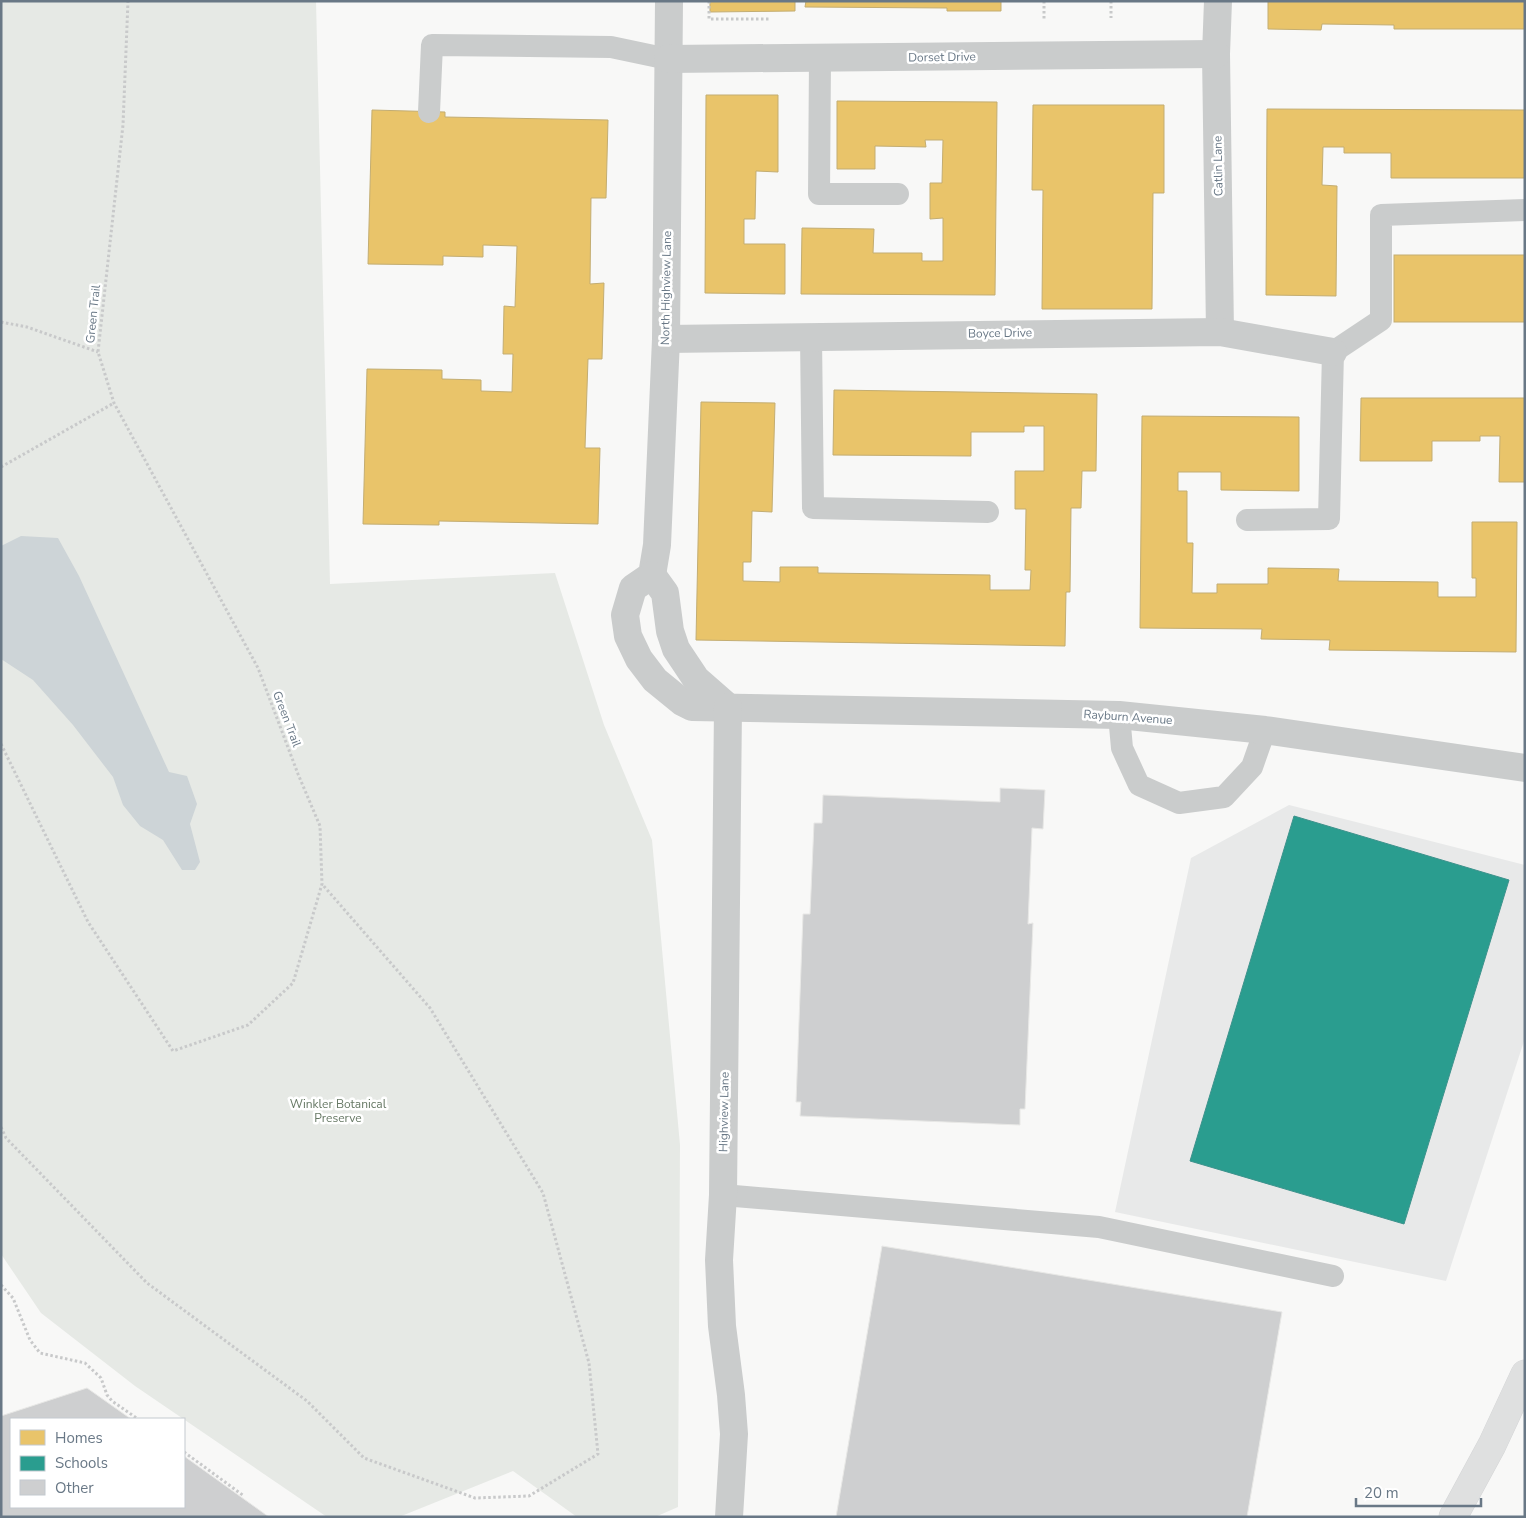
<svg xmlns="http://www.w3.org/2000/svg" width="1526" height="1518" viewBox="0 0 1526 1518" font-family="'Nunito Sans',sans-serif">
  <rect width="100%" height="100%" fill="#f8f8f7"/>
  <polygon fill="#e8e9e9" points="1289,805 1525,865 1525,1038 1446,1281 1115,1212 1191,858"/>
  <polygon fill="#e6e9e5" points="1,1 316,1 330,584 555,573 604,725 652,840 680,1145 678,1507 655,1517 577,1517 513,1471 399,1517 327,1517 135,1386 41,1313 1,1254"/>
  <polygon fill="#cdd4d7" points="21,536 58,538 79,576 169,772 187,776 197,804 190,824 200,862 195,870 182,870 163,840 140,826 123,805 113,777 73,725 33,680 1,659 1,546"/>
  <g fill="#e9c46a" stroke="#c3ad72">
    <polygon points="710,1 795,1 795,11 710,12"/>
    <polygon points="806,1 1001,1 1001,11 947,11 947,8 805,7"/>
    <polygon points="1268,1 1525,1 1525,29 1394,29 1394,25 1322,24 1321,30 1268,29"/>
    <polygon points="706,95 778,95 778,172 756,171 755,219 744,219 744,244 785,244 785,294 705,293"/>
    <polygon points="837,101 997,102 995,295 801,294 802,228 874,229 873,253 922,253 922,261 943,261 943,218 930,219 930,183 942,183 943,140 925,140 926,147 875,146 875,169 837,169"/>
    <polygon points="1033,105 1164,105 1164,193 1153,193 1152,309 1042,309 1043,190 1032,190"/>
    <polygon points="1267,109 1525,110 1525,178 1391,178 1391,153 1344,153 1344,147 1323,147 1322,185 1337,186 1336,296 1266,295"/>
    <polygon points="372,110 445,112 445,117 608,120 606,198 591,198 590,284 604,283 602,359 588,359 585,448 600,448 598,524 439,521 439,525 363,524 367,369 442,370 442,379 481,380 481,391 512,392 513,354 503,354 504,306 515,307 517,246 483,245 483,257 443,256 443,265 368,264"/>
    <rect x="1394" y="255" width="131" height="67"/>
    <polygon points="834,390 1097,394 1096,471 1082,471 1081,508 1071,508 1070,592 1066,592 1065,646 696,640 701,402 775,403 772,512 752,511 751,562 743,562 743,581 780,582 780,567 818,567 818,573 990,575 990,590 1030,590 1031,570 1025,570 1026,509 1015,509 1015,471 1044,471 1044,426 1024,426 1024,432 971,432 971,456 833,455"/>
    <polygon points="1361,398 1525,398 1525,482 1499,482 1500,436 1480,436 1480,441 1432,441 1432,461 1360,461"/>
    <polygon points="1142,416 1299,417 1299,491 1221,490 1221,472 1178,472 1178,491 1187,491 1187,543 1193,543 1192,593 1217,593 1217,584 1268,584 1268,568 1339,569 1338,581 1438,582 1438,597 1476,597 1476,578 1472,578 1472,522 1517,522 1516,652 1329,650 1330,640 1261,639 1262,629 1140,628"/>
  </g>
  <polygon fill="#2a9d8f" stroke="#3d928c" points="1294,816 1509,880 1404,1224 1190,1161"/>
  <g fill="#cecfd0" stroke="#e8e8e6">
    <polygon points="1000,788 1045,790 1043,829 1032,828 1028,924 1033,923 1025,1109 1020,1109 1020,1125 800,1116 801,1102 796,1102 803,914 810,914 814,823 822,823 823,795 1000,802"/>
    <polygon points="882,1246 1282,1312 1247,1517 836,1517"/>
    <polygon points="87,1388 131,1419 11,1419 11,1507 184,1507 184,1456 269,1517 1,1517 1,1416"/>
  </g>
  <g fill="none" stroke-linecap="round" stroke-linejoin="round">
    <g stroke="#d4d5d6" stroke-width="29">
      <polyline id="secondary" points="1453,1517 1492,1445 1525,1374"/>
    </g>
    <g stroke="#c8c9ca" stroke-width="3" stroke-dasharray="2.5 2.5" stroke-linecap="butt">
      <polyline points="709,1 709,19 771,19"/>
      <polyline points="1044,1 1044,19 1045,19"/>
      <polyline points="1111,1 1111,18"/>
      <polyline points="1,322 27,327 98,352"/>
      <polyline points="1,467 114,403"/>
      <polyline points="1,744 88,922 173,1051 248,1025 293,983 322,884 320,826 298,774 258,668 114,403 98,352 123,125 128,1"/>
      <polyline points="1,1127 6,1138 147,1283 307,1401 364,1458 475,1498 529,1496 598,1454 589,1363 543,1193 430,1008 322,884"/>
      <polyline points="1,1285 13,1298 30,1340 40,1353 85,1363 101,1378 107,1395 112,1401 138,1419"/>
      <polyline points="184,1452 244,1496"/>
    </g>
    <g stroke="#cacccc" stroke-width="22">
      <polyline points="820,58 819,194 898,194"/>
      <polyline points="429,112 432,45 611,47 668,59"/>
      <polyline points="811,336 813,508 988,512"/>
      <polyline points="1247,520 1329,519 1333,352 1381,320 1381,215 1525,210"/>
      <polyline points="1119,715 1122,748 1139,785 1179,803 1224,797 1252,767 1265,730"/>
      <polyline points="723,1195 1099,1227 1333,1276"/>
    </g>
    <g stroke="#cacccc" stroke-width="28">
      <polyline points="669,1 666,339 657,545 652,575 633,588 625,615 628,636 639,659 655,680 682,702 692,707 1119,715 1265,730 1525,768"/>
      <polyline points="1218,1 1216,54 1220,332"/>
      <polyline points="668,59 1216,54"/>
      <polyline points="666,339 1220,332 1333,352"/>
      <polyline points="652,575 665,593 670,631 676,649 696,679 728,707"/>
      <polyline points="728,707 723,1195 719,1260 722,1326 731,1395 734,1434 729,1517"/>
    </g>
    <use href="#secondary" stroke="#dfe0e0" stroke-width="28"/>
  </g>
  <g text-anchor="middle" stroke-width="5" stroke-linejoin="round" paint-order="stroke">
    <g font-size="12" fill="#697886" stroke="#fff">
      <text transform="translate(942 57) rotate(-1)" y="4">Dorset Drive</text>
      <text transform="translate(1218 166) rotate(-91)" y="4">Catlin Lane</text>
      <text transform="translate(666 288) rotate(-89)" y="4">North Highview Lane</text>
      <text transform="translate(93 314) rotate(-84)" y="4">Green Trail</text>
      <text transform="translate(1000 333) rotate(-1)" y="4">Boyce Drive</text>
      <text transform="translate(1128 717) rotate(4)" y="4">Rayburn Avenue</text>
      <text transform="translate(287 719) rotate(69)" y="4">Green Trail</text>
      <text transform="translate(724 1112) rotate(-89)" y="4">Highview Lane</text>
    </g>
    <g font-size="12" fill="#667864" stroke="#fff">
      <text x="338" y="1108">Winkler Botanical<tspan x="338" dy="14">Preserve</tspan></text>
    </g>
  </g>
  <rect width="1526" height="1518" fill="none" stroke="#697886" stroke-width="5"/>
  <rect x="10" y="1418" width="175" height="90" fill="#ffffff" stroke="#c3c9cf"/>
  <rect x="20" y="1430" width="25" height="15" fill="#e9c46a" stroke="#c3c9cf"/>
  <text x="55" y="1443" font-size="15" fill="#697886">Homes</text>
  <rect x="20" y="1456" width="25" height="15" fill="#2a9d8f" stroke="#c3c9cf"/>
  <text x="55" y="1468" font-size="15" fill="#697886">Schools</text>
  <rect x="20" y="1480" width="25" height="15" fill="#cecfd0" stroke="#c3c9cf"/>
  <text x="55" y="1493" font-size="15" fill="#697886">Other</text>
  <path d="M1356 1498v8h125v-8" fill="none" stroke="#697886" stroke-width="2.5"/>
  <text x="1364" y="1498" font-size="15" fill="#697886" stroke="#ffffff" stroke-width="4" paint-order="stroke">20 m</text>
</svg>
